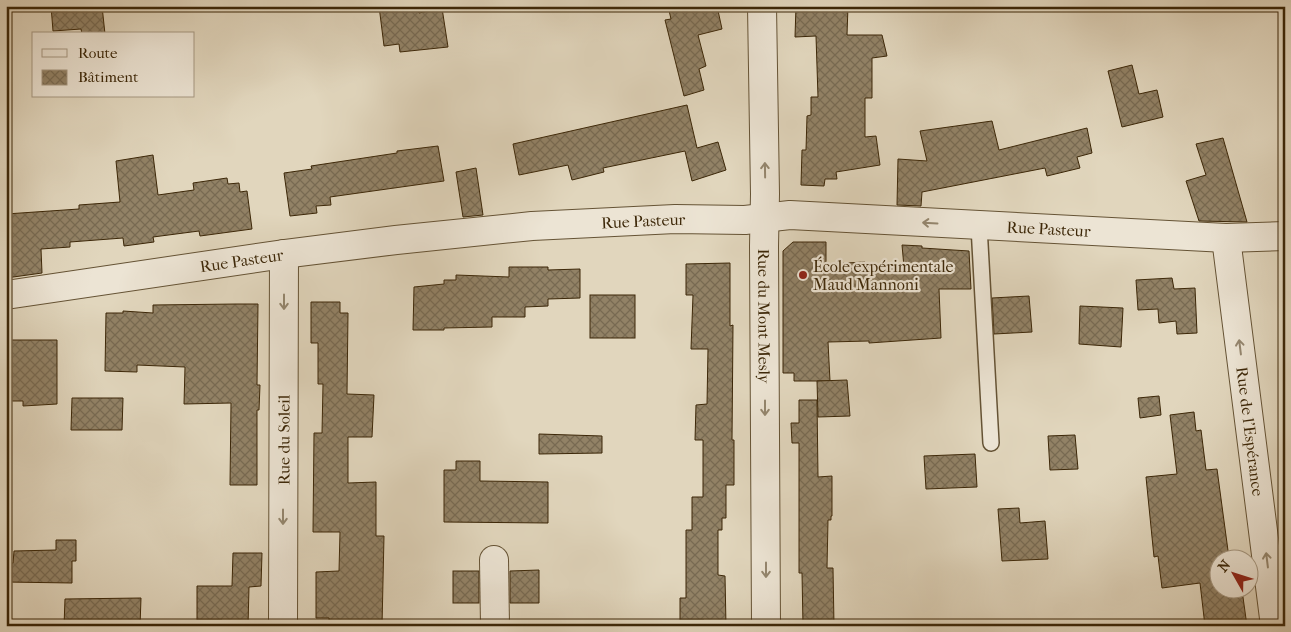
<svg xmlns="http://www.w3.org/2000/svg" width="1291" height="632" viewBox="0 0 1291 632" font-family="'IM FELL French Canon',serif">
  <defs>
    <pattern id="building-cross-hatch" width="8" height="8" patternUnits="userSpaceOnUse" patternTransform="scale(1.25)"><rect width="8" height="8" fill="#928266"/><path d="M0 0l8 8M0 8l8-8" fill="none" stroke="#786a52"/></pattern>
  </defs>
  <rect width="100%" height="100%" fill="#e1d6bd"/>
  <filter id="stains"><feTurbulence type="fractalNoise" baseFrequency=".004" numOctaves="4"/><feColorMatrix values="0 0 0 0 .2 0 0 0 0 .09 0 0 0 0 .02 0 0 0 .5 -.17"/></filter>
  <radialGradient id="worn" r=".72"><stop offset=".6" stop-color="#630" stop-opacity="0"/><stop offset="1" stop-color="#630" stop-opacity=".3"/></radialGradient>
  <g fill="url(#building-cross-hatch)" stroke="#3c2708">
    <polygon points="51,6 102,6 105,34 82,34 81,29 53,31"/>
    <polygon points="379,6 418,6 419,13 442,8 448,47 400,52 399,44 384,46"/>
    <polygon points="668,6 717,6 722,29 698,35 706,66 699,69 704,90 684,96 665,20 671,19"/>
    <polygon points="796,6 848,6 847,35 882,35 887,56 872,58 872,98 865,98 865,137 876,136 880,165 836,172 837,179 825,179 824,186 801,185 802,150 806,150 807,116 811,115 811,97 818,97 816,36 795,37"/>
    <polygon points="1132,65 1139,94 1157,90 1163,117 1122,127 1108,71"/>
    <polygon points="687,105 697,148 718,142 726,170 692,181 685,151 603,168 604,172 572,180 568,165 519,175 513,144"/>
    <polygon points="992,121 999,150 1087,128 1092,153 1077,157 1080,168 1047,176 1045,168 922,192 921,206 897,205 898,159 927,161 920,131"/>
    <polygon points="1223,138 1247,222 1199,221 1186,181 1206,175 1196,144"/>
    <polygon points="438,146 444,181 330,197 331,205 316,206 317,213 290,216 284,173 312,169 311,166 397,153 397,151"/>
    <polygon points="153,155 158,195 194,190 193,183 227,178 228,184 239,183 240,192 247,191 252,229 200,236 199,231 153,237 154,242 124,246 123,238 70,242 70,247 41,249 42,273 6,278 6,214 79,209 79,205 120,202 116,161"/>
    <polygon points="476,168 483,215 463,217 456,172"/>
    <polygon points="793,242 826,242 826,264 865,262 866,264 904,267 902,245 922,246 922,248 969,251 971,289 939,289 941,338 869,343 869,341 828,342 830,381 794,381 794,373 783,373 783,251"/>
    <polygon points="730,263 730,326 733,325 732,440 734,440 734,485 726,485 726,518 722,518 722,530 718,530 718,575 725,576 726,626 704,626 704,620 680,620 680,598 686,598 686,530 692,530 692,497 703,497 703,440 695,440 696,405 707,404 708,349 691,349 693,295 686,295 686,264"/>
    <polygon points="509,267 548,267 548,270 580,269 580,298 548,299 548,306 525,307 525,317 492,317 492,327 444,328 444,330 413,330 414,287 444,284 444,280 456,280 456,275 509,277"/>
    <polygon points="1172,278 1174,289 1195,288 1197,333 1177,334 1176,321 1159,323 1158,309 1138,310 1136,280"/>
    <rect x="590" y="295" width="45" height="43"/>
    <polygon points="1029,296 1032,332 994,334 992,298"/>
    <polygon points="311,302 340,302 340,313 348,313 347,394 374,395 372,437 348,437 348,483 376,482 376,536 384,536 382,626 329,626 329,618 316,618 316,572 339,571 340,532 313,532 314,433 322,433 323,384 318,384 318,343 311,343"/>
    <polygon points="236,304 258,304 257,385 260,385 259,410 257,410 257,485 230,485 231,403 184,404 185,367 137,365 137,372 105,371 106,313 123,313 123,311 153,313 153,305"/>
    <polygon points="1080,306 1123,308 1121,347 1079,344"/>
    <polygon points="7,340 57,340 57,404 23,406 23,401 7,401"/>
    <polygon points="847,380 850,416 818,417 817,381"/>
    <polygon points="1159,396 1161,415 1140,418 1138,398"/>
    <polygon points="72,398 123,398 122,430 71,430"/>
    <polygon points="799,400 817,400 818,477 832,476 832,516 831,516 831,520 828,520 827,568 833,568 834,626 803,626 802,573 799,573 799,443 792,443 791,423 799,423"/>
    <polygon points="1194,412 1196,431 1201,430 1206,470 1217,469 1229,558 1238,556 1238,560 1218,560 1218,590 1242,590 1247,626 1205,626 1200,583 1162,588 1158,556 1154,557 1146,477 1177,474 1170,415"/>
    <polygon points="539,434 602,436 602,453 539,454"/>
    <polygon points="1075,435 1078,469 1050,470 1048,436"/>
    <polygon points="975,454 977,487 926,489 924,456"/>
    <polygon points="456,461 480,461 480,481 548,482 548,523 444,522 444,470 456,470"/>
    <polygon points="1019,508 1020,523 1045,521 1048,559 1002,561 998,509"/>
    <polygon points="56,540 76,540 76,561 72,561 72,583 6,582 6,563 13,563 14,551 56,550"/>
    <polygon points="233,553 262,553 261,586 249,587 248,626 222,626 222,620 197,620 197,586 232,586"/>
    <polygon points="539,570 539,603 510,603 510,571"/>
    <rect x="453" y="571" width="26" height="32"/>
    <polygon points="141,598 140,626 64,626 65,599"/>
  </g>
  <g fill="none" stroke-linecap="round" stroke-linejoin="round">
    <g stroke="#655335" stroke-width="18">
      <polyline id="lane" points="979,226 991,443"/>
    </g>
    <g stroke="#655335" stroke-width="30">
      <g id="street">
        <path id="s1" d="M762 6 765 194 764 246 766 626"/>
        <path id="s2" d="M1226 238 1275 626"/>
        <path id="s3" d="M6 295 284 254 396 240 532 226 675 219 745 220 790 215 1226 238 1285 236"/>
        <polyline points="494,560 495,626"/>
        <path id="s4" d="M283 626 284 254"/>
      </g>
    </g>
    <use href="#lane" stroke="#ece4d4" stroke-width="15"/>
    <use href="#street" stroke="#ece4d4" stroke-width="28"/>
  </g>
  <defs><path id="oneway-shaft" d="M-6 0H5M1.5-3L5.5 0L1.5 3" fill="none" stroke-width="1.6" stroke-linecap="round" stroke-linejoin="round" transform="scale(1.25)"/></defs>
  <g stroke="#94866e">
    <use href="#oneway-shaft" transform="translate(765 170) rotate(-91)"/>
    <use href="#oneway-shaft" transform="translate(930 223) rotate(-177)"/>
    <use href="#oneway-shaft" transform="translate(284 302) rotate(90)"/>
    <use href="#oneway-shaft" transform="translate(1240 347) rotate(-97)"/>
    <use href="#oneway-shaft" transform="translate(765 408) rotate(90)"/>
    <use href="#oneway-shaft" transform="translate(283 517) rotate(90)"/>
    <use href="#oneway-shaft" transform="translate(1267 560) rotate(-97)"/>
    <use href="#oneway-shaft" transform="translate(766 570) rotate(90)"/>
  </g>
  <circle fill="#8f2418" stroke="#ece4d4" stroke-width="2" cx="803" cy="275" r="5"/>
  <g text-anchor="middle" stroke-width="4.5" stroke-linejoin="round" paint-order="stroke">
    <g font-size="16" fill="#3c2708" stroke="#ece4d4">
      <text dy="6" stroke="none"><textPath href="#s3" startOffset="642">Rue Pasteur</textPath></text>
      <text dy="6" stroke="none"><textPath href="#s3" startOffset="1048">Rue Pasteur</textPath></text>
      <text dy="6" stroke="none"><textPath href="#s3" startOffset="238">Rue Pasteur</textPath></text>
      <text dy="6" stroke="none"><textPath href="#s1" startOffset="310">Rue du Mont Mesly</textPath></text>
      <text dy="6" stroke="none"><textPath href="#s2" startOffset="195">Rue de l'Espérance</textPath></text>
      <text dy="6" stroke="none"><textPath href="#s4" startOffset="186">Rue du Soleil</textPath></text>
    </g>
    <g font-size="16" fill="#3c2708" stroke="#ece4d4" text-anchor="start">
      <text x="813" y="272">École expérimentale<tspan x="813" dy="18">Maud Mannoni</tspan></text>
    </g>
  </g>
  <rect width="1291" height="632" fill="none" stroke="#e1d6bd" stroke-width="25"/>
  <rect x="8" y="8" width="1276" height="617" fill="none" stroke="#3c2708" stroke-width="2.5"/>
  <rect x="12" y="12" width="1266" height="607" fill="none" stroke="#3c2708"/>
  <rect x="32" y="32" width="162" height="65" fill="#ece4d4" stroke="#a69882"/>
  <rect x="42" y="49" width="25" height="8" fill="#ece4d4" stroke="#a69882"/>
  <text x="78" y="58" font-size="15" fill="#3c2708">Route</text>
  <rect x="42" y="70" width="25" height="15" fill="url(#building-cross-hatch)" stroke="#a69882"/>
  <text x="78" y="82" font-size="15" fill="#3c2708">Bâtiment</text>
  <g transform="translate(1234 574) rotate(309)"><circle r="24" fill="#ece4d4" stroke="#a69882"/>
  <path d="M0-4L9 19L0 12L-9 19Z" fill="#8f2418"/>
  <text y="-8" font-size="14" font-weight="bold" text-anchor="middle" fill="#3c2708">N</text>
  </g>
  <rect width="100%" height="100%" filter="url(#stains)"/>
  <rect width="100%" height="100%" fill="url(#worn)"/>
</svg>
